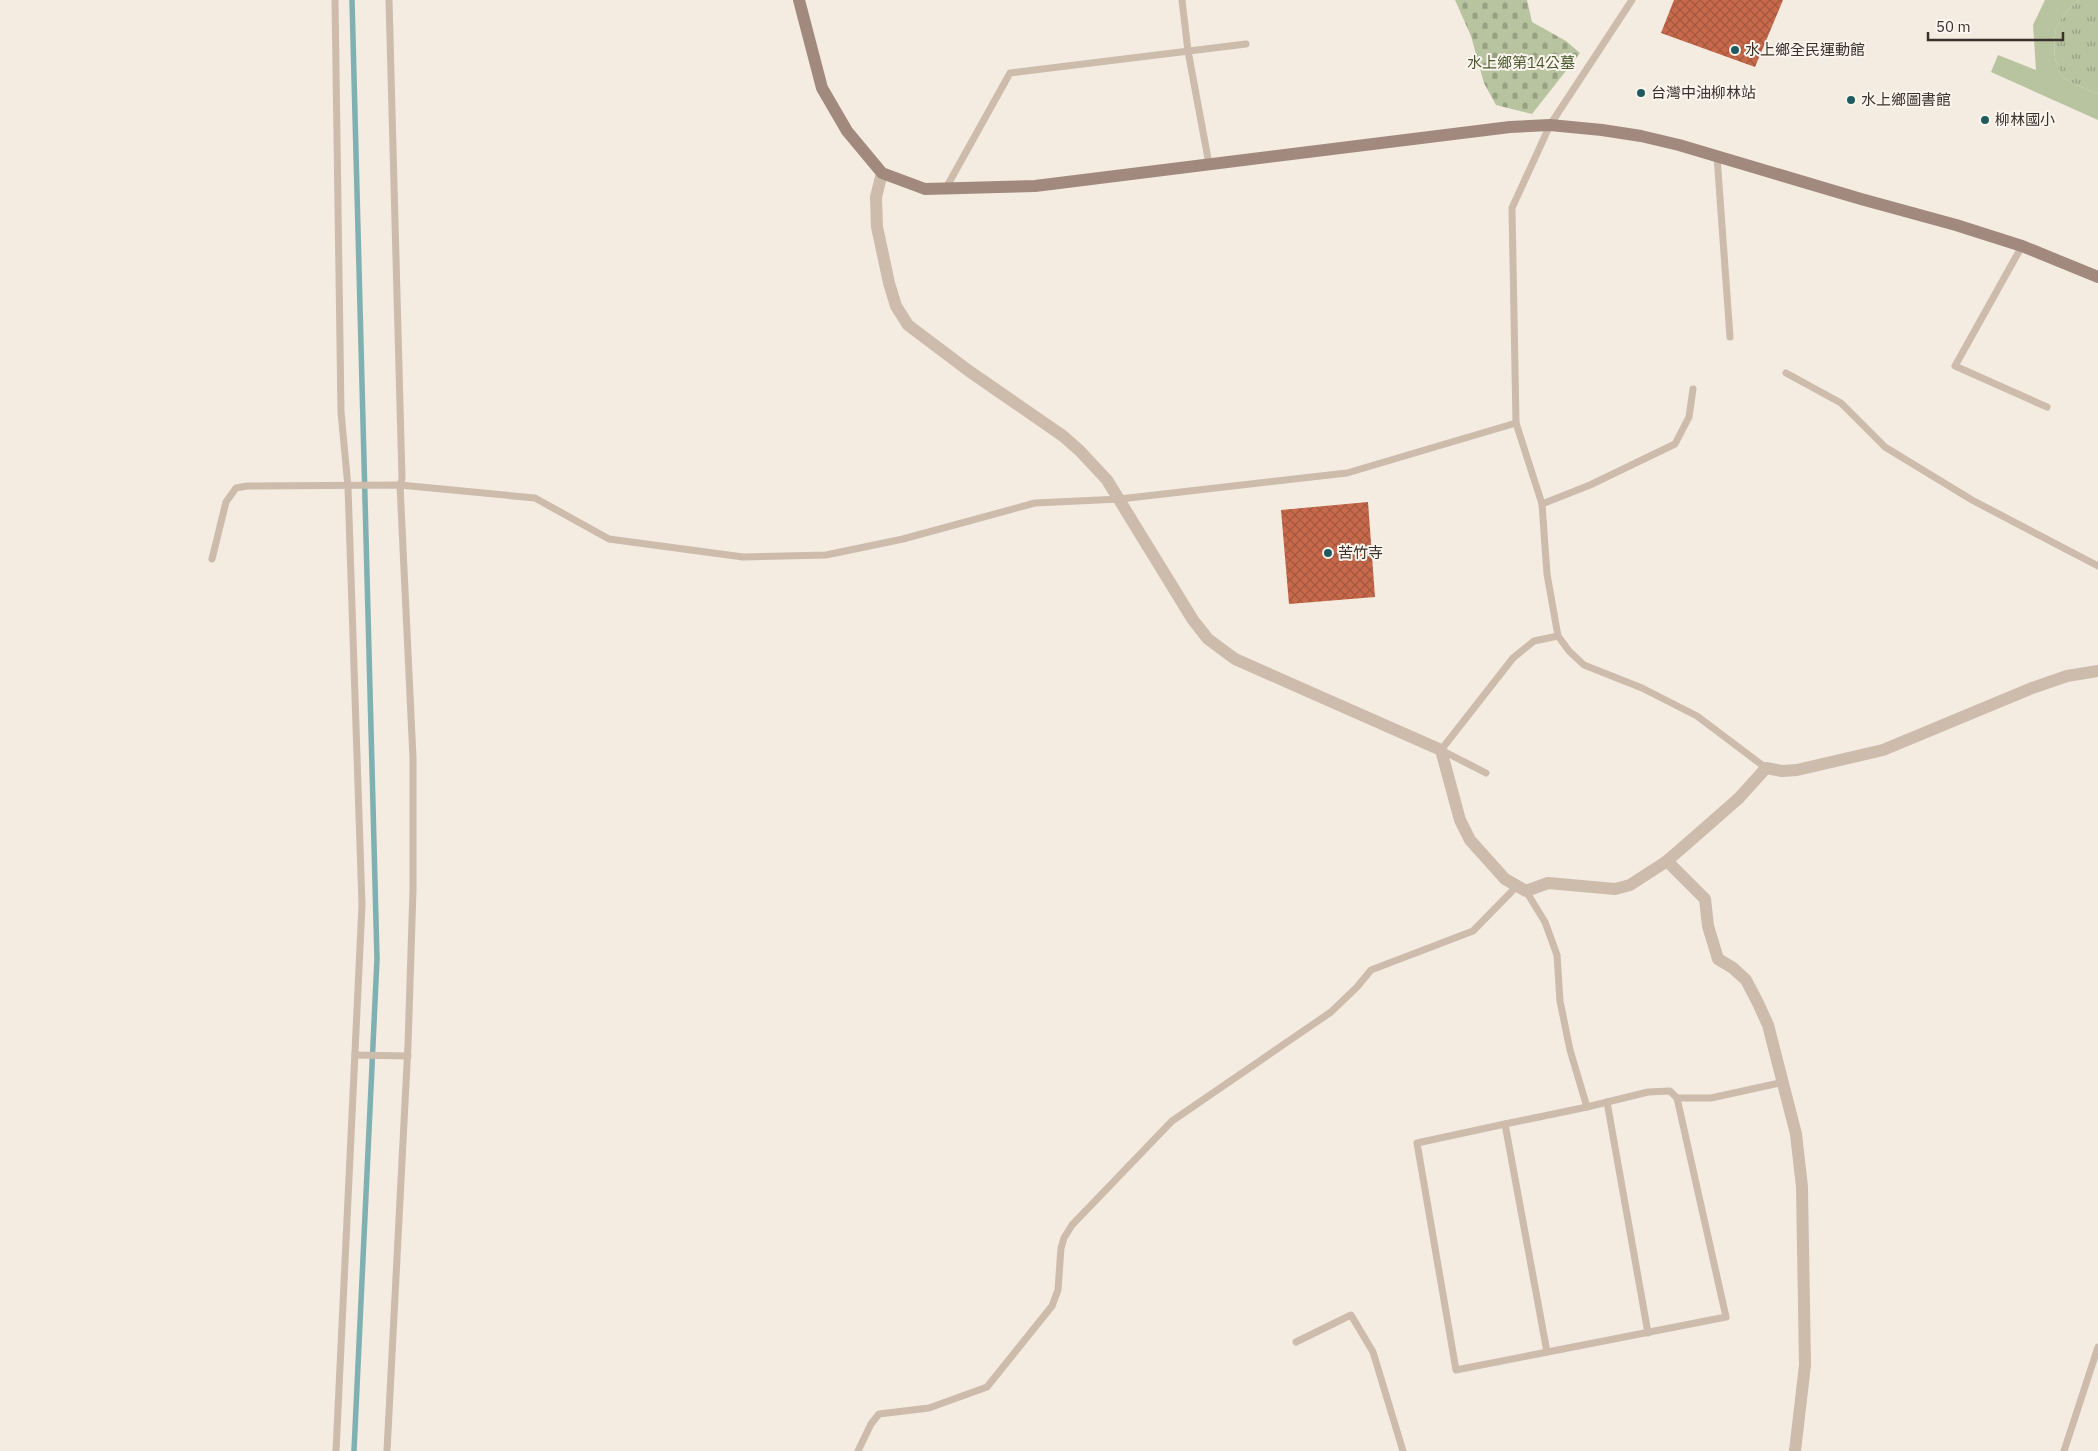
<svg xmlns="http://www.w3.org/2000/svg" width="2098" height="1451" viewBox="0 0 2098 1451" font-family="'IBM Plex Sans','Noto Sans TC',sans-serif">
  <defs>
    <pattern id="grass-tufts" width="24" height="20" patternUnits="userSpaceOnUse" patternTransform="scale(1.25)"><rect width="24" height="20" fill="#b8c4a0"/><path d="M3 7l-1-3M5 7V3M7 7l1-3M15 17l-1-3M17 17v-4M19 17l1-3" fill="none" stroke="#97a083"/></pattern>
    <pattern id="cemetery-stones" width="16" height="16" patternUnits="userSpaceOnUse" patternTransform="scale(1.25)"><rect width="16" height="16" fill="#b8c4a0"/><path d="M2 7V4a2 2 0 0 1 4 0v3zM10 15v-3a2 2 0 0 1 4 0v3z" fill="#97a083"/></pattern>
    <pattern id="building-cross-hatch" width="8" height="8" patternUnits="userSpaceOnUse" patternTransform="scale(1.25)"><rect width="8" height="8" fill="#c8694b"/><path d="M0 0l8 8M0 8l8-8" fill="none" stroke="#a4573f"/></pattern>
  </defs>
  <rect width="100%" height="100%" fill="#f4ebe1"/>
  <path fill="url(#grass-tufts)" d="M2079 0H2098V94C2090 90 2068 83 2063 77 2053 66 2052 37 2058 24 2063 15 2071 6 2079 0Z"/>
  <polygon fill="url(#cemetery-stones)" points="1455,0 1527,0 1532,22 1566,41 1580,53 1532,114 1496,105 1484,83 1471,36"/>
  <path fill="#b8c4a0" d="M2045 0H2079C2071 6 2063 15 2058 24 2052 37 2053 66 2063 77 2068 83 2090 90 2098 94V120L1991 72 1998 55 2036 70 2033 25Z"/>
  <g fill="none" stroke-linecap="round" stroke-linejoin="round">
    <polyline stroke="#7fb0b2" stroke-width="5.5" points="352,0 377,959 354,1451"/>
  </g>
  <g fill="url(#building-cross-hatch)">
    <polygon points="1674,0 1783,0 1755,67 1661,33"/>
    <polygon points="1368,502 1375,597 1289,604 1281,510"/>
  </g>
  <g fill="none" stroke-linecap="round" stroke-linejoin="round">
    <g stroke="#cdbbac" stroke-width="7">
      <polyline points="335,0 341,412 348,487 362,905 336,1451"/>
      <polyline points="1182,0 1188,51 1209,164"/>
      <polyline points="1717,156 1730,337"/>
      <polyline points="946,188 1010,73 1246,44"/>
      <polyline points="2022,246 1955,366 2047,407"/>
      <polyline points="1786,373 1841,403 1885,447 1972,500 2098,566"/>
      <polyline points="1693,389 1689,417 1675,444 1590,485 1542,504 1547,574 1558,636 1569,651 1584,665 1642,688 1697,716 1766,768"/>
      <polyline points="1542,504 1516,423 1512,208 1550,125 1632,0"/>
      <polyline points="212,559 226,502 236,488 247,486 400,485 535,498 609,539 743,557 826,555 903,539 1035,503 1120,499 1347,473 1516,423"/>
      <polyline points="1486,773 1441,750 1513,658 1534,641 1558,636"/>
      <polyline points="1526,891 1545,922 1557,955 1560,1001 1570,1050 1587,1107 1648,1092 1670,1091 1677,1098 1711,1098 1784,1082"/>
      <polyline points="355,1055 408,1056"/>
      <polyline points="1607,1102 1648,1333"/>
      <polyline points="1505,1124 1417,1143 1456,1370 1726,1317 1677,1098"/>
      <polyline points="1296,1342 1351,1315 1373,1352 1403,1451"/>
      <polyline points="1547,1352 1505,1124 1587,1107"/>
      <polyline points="387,1451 408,1045 413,890 413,758 400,485 402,479 389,0"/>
      <polyline points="858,1451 871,1424 879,1414 929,1408 987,1387 1052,1306 1058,1290 1061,1248 1064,1238 1072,1225 1172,1121 1331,1012 1357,987 1371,970 1473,931 1517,886"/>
      <polyline points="2064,1451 2098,1347"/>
    </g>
    <g stroke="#cdbbac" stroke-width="12">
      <polyline points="882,173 876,197 877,227 889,283 896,306 908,325 969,371 1063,436 1080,451 1107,480 1193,620 1208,639 1235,659 1441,750 1460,820 1470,840 1505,879 1526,891 1548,883 1615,889 1630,885 1667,861 1706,827 1739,798 1766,768 1782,771 1797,770 1883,750 2032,688 2067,676 2098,671"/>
      <polyline points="1667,861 1705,899 1708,926 1718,959 1733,968 1746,980 1758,1003 1768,1025 1796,1134 1802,1187 1805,1365 1795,1451"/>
    </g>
    <polyline stroke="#a18a7d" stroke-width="12" points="799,0 822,88 847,131 882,173 925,189 1035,186 1510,127 1550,125 1602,130 1641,136 1679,145 1861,199 1956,225 2022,246 2098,277"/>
  </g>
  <g fill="#1f5a5e" stroke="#fbf5ee" stroke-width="2">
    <circle cx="1735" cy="50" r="5"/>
    <circle cx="1641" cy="93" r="5"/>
    <circle cx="1851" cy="100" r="5"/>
    <circle cx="1985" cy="120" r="5"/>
    <circle cx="1328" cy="553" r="5"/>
  </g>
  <g text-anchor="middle" stroke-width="4" stroke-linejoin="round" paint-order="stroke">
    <g font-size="15" fill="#3b302b" stroke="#fbf5ee" text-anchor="start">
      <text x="1745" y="55">水上鄉全民運動館</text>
      <text x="1651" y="98">台灣中油柳林站</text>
      <text x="1861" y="105">水上鄉圖書館</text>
      <text x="1995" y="125">柳林國小</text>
      <text x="1338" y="558">苦竹寺</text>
    </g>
    <g font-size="15" fill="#4a5a2e" stroke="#fbf5ee">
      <text x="1521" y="68">水上鄉第14公墓</text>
    </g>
  </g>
  <path d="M1928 32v8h135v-8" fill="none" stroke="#3b302b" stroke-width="2.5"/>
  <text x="1936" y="32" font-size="15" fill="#3b302b" stroke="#fbf5ee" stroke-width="4" paint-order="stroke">50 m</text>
</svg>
